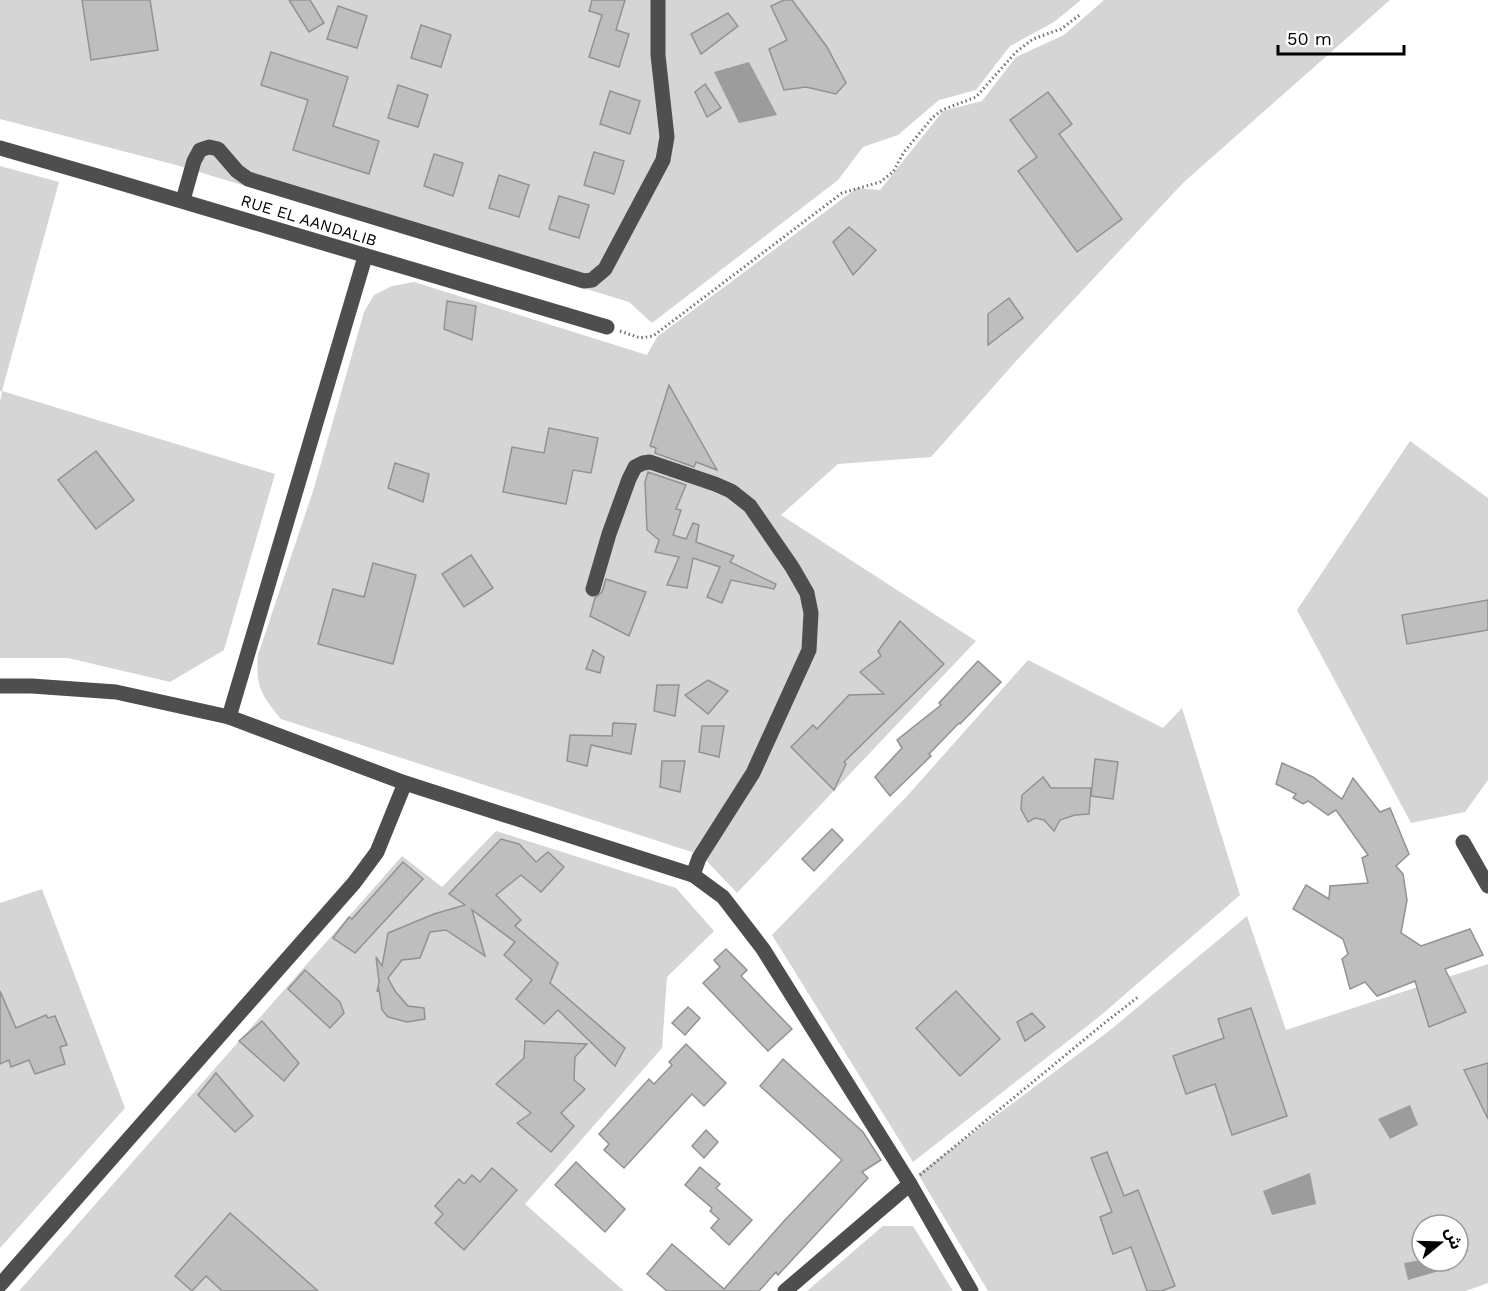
<svg xmlns="http://www.w3.org/2000/svg" width="1488" height="1291" viewBox="0 0 1488 1291" font-family="'Work Sans','Noto Sans Arabic',sans-serif">
  <rect width="100%" height="100%" fill="#fff"/>
  <g fill="#d5d5d5" fill-rule="evenodd">
    <polygon points="0,0 1081,0 1054,22 1010,46 976,90 939,100 898,135 863,147 838,180 652,323 629,302 603,294 176,165 0,119"/>
    <path d="M1104 0H1390L1184 182 1017 360 931 457 838 464 781 515 976 641 737 893 701 855 281 719C262 696 255 686 258 655L314 488 364 312 374 295 392 286 414 282 647 355 657 337 857 188 880 190 943 111 982 101 1016 57 1064 35Z"/>
    <polygon points="0,166 59,182 2,391 275,474 224,650 170,682 68,658 0,658 0,402 2,392 0,391"/>
    <polygon points="1410,441 1488,498 1488,780 1465,812 1411,823 1297,610"/>
    <polygon points="1028,660 1163,728 1182,708 1240,895 1100,1016 913,1162 772,935 908,795"/>
    <polygon points="496,831 676,888 714,931 667,977 662,1048 525,1204 624,1291 19,1291 402,856 442,887"/>
    <polygon points="42,889 125,1108 0,1248 0,903"/>
    <path d="M1247 916 1286 1030 1488 964V1283L1466 1291H988L918 1174 1109 1031ZM1422 1225H1458V1261H1422Z"/>
    <polygon points="883,1226 913,1226 953,1291 807,1291"/>
  </g>
  <g fill="#9c9c9c">
    <polygon points="749,62 777,115 739,123 714,72"/>
    <polygon points="1410,1105 1418,1125 1390,1139 1378,1119"/>
    <polygon points="1310,1173 1316,1204 1272,1215 1263,1191"/>
    <polygon points="1422,1260 1437,1261 1439,1271 1408,1280 1404,1263"/>
  </g>
  <g fill="#bebebe" stroke="#929292" stroke-width="1.5">
    <polygon points="82,0 150,0 158,50 91,60"/>
    <polygon points="289,0 310,0 324,23 309,32"/>
    <polygon points="592,0 625,0 616,30 629,34 619,67 589,57 602,15 589,11"/>
    <polygon points="784,0 792,0 827,47 846,83 836,94 806,87 784,90 769,49 787,40 771,6"/>
    <polygon points="338,6 367,16 357,48 327,39"/>
    <polygon points="728,13 738,26 701,54 691,34"/>
    <polygon points="421,25 451,35 441,67 411,58"/>
    <polygon points="271,52 348,77 333,126 379,141 369,174 293,150 308,100 261,85"/>
    <polygon points="705,84 721,108 707,117 695,92"/>
    <polygon points="398,85 428,95 418,127 388,118"/>
    <polygon points="610,91 640,101 630,134 600,124"/>
    <polygon points="1048,92 1072,124 1059,134 1122,219 1077,252 1018,171 1037,157 1010,120"/>
    <polygon points="594,152 624,161 614,194 584,185"/>
    <polygon points="434,154 463,163 453,196 424,186"/>
    <polygon points="499,175 529,185 519,217 489,208"/>
    <polygon points="559,196 589,205 579,238 549,229"/>
    <polygon points="849,227 876,250 853,275 833,242"/>
    <polygon points="1009,298 1023,318 988,345 988,314"/>
    <polygon points="447,301 476,306 472,340 444,329"/>
    <polygon points="669,385 717,470 696,462 694,467 655,453 656,448 650,446"/>
    <polygon points="549,428 598,438 591,473 573,470 566,504 503,492 512,447 544,453"/>
    <polygon points="96,451 134,500 96,529 58,480"/>
    <polygon points="395,463 429,474 423,502 388,488"/>
    <polygon points="648,472 686,485 676,509 681,510 673,535 686,539 693,523 699,525 696,542 734,556 730,562 776,584 774,589 731,580 722,603 707,597 720,567 693,558 687,588 667,585 679,557 655,552 659,540 647,530 645,482"/>
    <polygon points="471,555 493,588 464,607 442,574"/>
    <polygon points="373,563 416,575 393,664 318,644 333,589 364,597"/>
    <polygon points="606,579 646,592 629,636 590,616 595,598 602,592"/>
    <polygon points="1488,600 1488,630 1407,644 1402,615"/>
    <polygon points="900,621 944,664 844,762 846,764 834,790 791,747 813,725 817,729 849,695 884,694 860,672 881,656 878,651"/>
    <polygon points="593,650 604,657 600,673 586,669"/>
    <polygon points="978,661 1001,682 960,724 959,723 929,754 931,756 890,796 875,777 902,748 897,740 941,705 939,703"/>
    <polygon points="708,680 728,691 708,714 685,695"/>
    <polygon points="657,685 679,685 675,716 654,711"/>
    <polygon points="613,723 636,724 631,754 591,745 587,766 567,761 570,735 612,736"/>
    <polygon points="702,726 724,726 719,757 699,752"/>
    <polygon points="1095,759 1118,762 1113,799 1091,796"/>
    <polygon points="662,761 685,761 680,792 660,787"/>
    <polygon points="1282,763 1313,777 1342,799 1353,778 1380,812 1390,808 1409,854 1396,866 1403,874 1407,900 1401,933 1421,946 1470,929 1483,955 1445,969 1466,1012 1429,1027 1415,981 1377,996 1365,982 1350,989 1342,959 1348,954 1343,939 1293,909 1306,885 1329,899 1330,886 1368,883 1362,858 1368,855 1336,810 1328,815 1308,801 1303,804 1293,798 1296,794 1276,784"/>
    <polygon points="1043,777 1051,788 1091,788 1089,814 1075,815 1060,820 1054,831 1044,820 1035,818 1028,822 1021,809 1022,795"/>
    <polygon points="832,829 843,840 814,871 802,859"/>
    <polygon points="501,839 519,844 536,862 548,852 564,867 541,892 521,875 496,895 521,920 515,926 558,963 550,983 625,1048 615,1066 558,1010 544,1024 516,999 532,980 504,955 515,942 472,910 485,956 446,930 430,932 420,958 402,960 388,978 395,991 408,1006 424,1008 425,1019 407,1022 388,1017 382,1010 379,989 377,992 379,982 376,957 382,966 388,933 434,914 465,905 449,894"/>
    <polygon points="403,862 423,879 355,953 333,938 349,917 352,919"/>
    <polygon points="726,949 747,970 741,976 792,1029 768,1051 703,983 720,967 714,960"/>
    <polygon points="305,970 340,1002 344,1013 330,1028 288,989"/>
    <polygon points="0,991 16,1028 46,1015 48,1018 55,1016 67,1045 60,1047 65,1064 35,1074 29,1060 11,1067 9,1060 0,1064"/>
    <polygon points="956,991 1000,1039 960,1076 916,1028"/>
    <polygon points="688,1007 700,1018 685,1035 672,1023"/>
    <polygon points="1251,1008 1287,1116 1232,1135 1215,1084 1186,1094 1173,1056 1224,1038 1218,1019"/>
    <polygon points="1032,1013 1045,1027 1025,1041 1017,1022"/>
    <polygon points="262,1021 299,1063 284,1081 239,1041"/>
    <polygon points="525,1041 587,1044 575,1057 574,1080 585,1089 561,1113 574,1126 551,1152 517,1123 531,1113 496,1084 524,1058"/>
    <polygon points="686,1044 726,1083 704,1106 692,1094 624,1168 604,1150 609,1144 599,1134 649,1079 654,1084 672,1065 669,1062"/>
    <polygon points="783,1059 863,1132 881,1160 862,1172 868,1178 778,1275 776,1272 759,1291 667,1291 647,1274 672,1244 724,1289 784,1221 842,1160 760,1086"/>
    <polygon points="1488,1063 1488,1119 1464,1070"/>
    <polygon points="216,1073 253,1116 235,1132 198,1095"/>
    <polygon points="706,1130 718,1142 704,1158 692,1146"/>
    <polygon points="1107,1152 1124,1196 1138,1190 1175,1286 1161,1291 1147,1291 1131,1247 1113,1254 1100,1217 1112,1212 1091,1158"/>
    <polygon points="576,1162 625,1209 605,1232 555,1185"/>
    <polygon points="700,1167 720,1184 716,1188 752,1220 729,1245 711,1228 719,1219 710,1211 712,1208 685,1185"/>
    <polygon points="492,1168 517,1190 464,1250 435,1223 443,1214 435,1206 459,1179 464,1184 472,1175 480,1182"/>
    <polygon points="230,1213 318,1291 222,1291 206,1276 192,1291 175,1276"/>
  </g>
  <g fill="none" stroke-linecap="round" stroke-linejoin="round">
    <g stroke="#707070" stroke-width="3" stroke-dasharray="1.5 3" stroke-linecap="butt">
      <polyline points="620,331 640,338 653,336 842,193 880,182 893,172 904,152 932,118 942,110 976,97 1016,52 1033,39 1061,29 1081,14"/>
      <polyline points="920,1175 1102,1025 1138,997"/>
    </g>
    <g stroke="#4e4e4e" stroke-width="15">
      <path d="M0 148C203 206 405 268 607 327"/>
      <polyline points="183,200 194,161 200,150 209,147 218,149 237,171 248,179 584,281 592,280 605,269 663,160 667,137 658,55 658,0"/>
      <polyline points="593,589 609,534 629,479 635,467 643,463 650,462 715,484 731,491 750,506 792,567 807,593 811,613 809,650 753,773 699,858 693,875"/>
      <polyline points="0,686 32,686 116,692 229,717 405,783 693,875 723,897 763,949 910,1184 971,1291"/>
      <polyline points="229,717 365,257"/>
      <polyline points="1463,842 1488,886"/>
      <polyline points="0,1285 354,883 377,852 405,783"/>
      <polyline points="785,1291 910,1184"/>
    </g>
  </g>
  <g text-anchor="middle" stroke-width="6" stroke-linejoin="round" paint-order="stroke">
    <g font-size="16" fill="#000" stroke="#fff">
      <text transform="translate(309 220) rotate(17)" y="6">RUE EL AANDALIB</text>
    </g>
  </g>
  <g transform="translate(1440 1243) rotate(71)"><circle r="28" fill="#ffffff" stroke="#999999" stroke-width="1.5"/>
  <path d="M0-4.5L10 22L0 15L-10 22Z" fill="#000000"/>
  <text y="-9" font-size="16" font-weight="bold" text-anchor="middle" fill="#000000">ش</text>
  </g>
  <path d="M1278 45v9h126v-9" fill="none" stroke="#000000" stroke-width="3"/>
  <text x="1287" y="45" font-size="18" fill="#000000" stroke="#ffffff" stroke-width="4.5" paint-order="stroke">50 m</text>
</svg>
